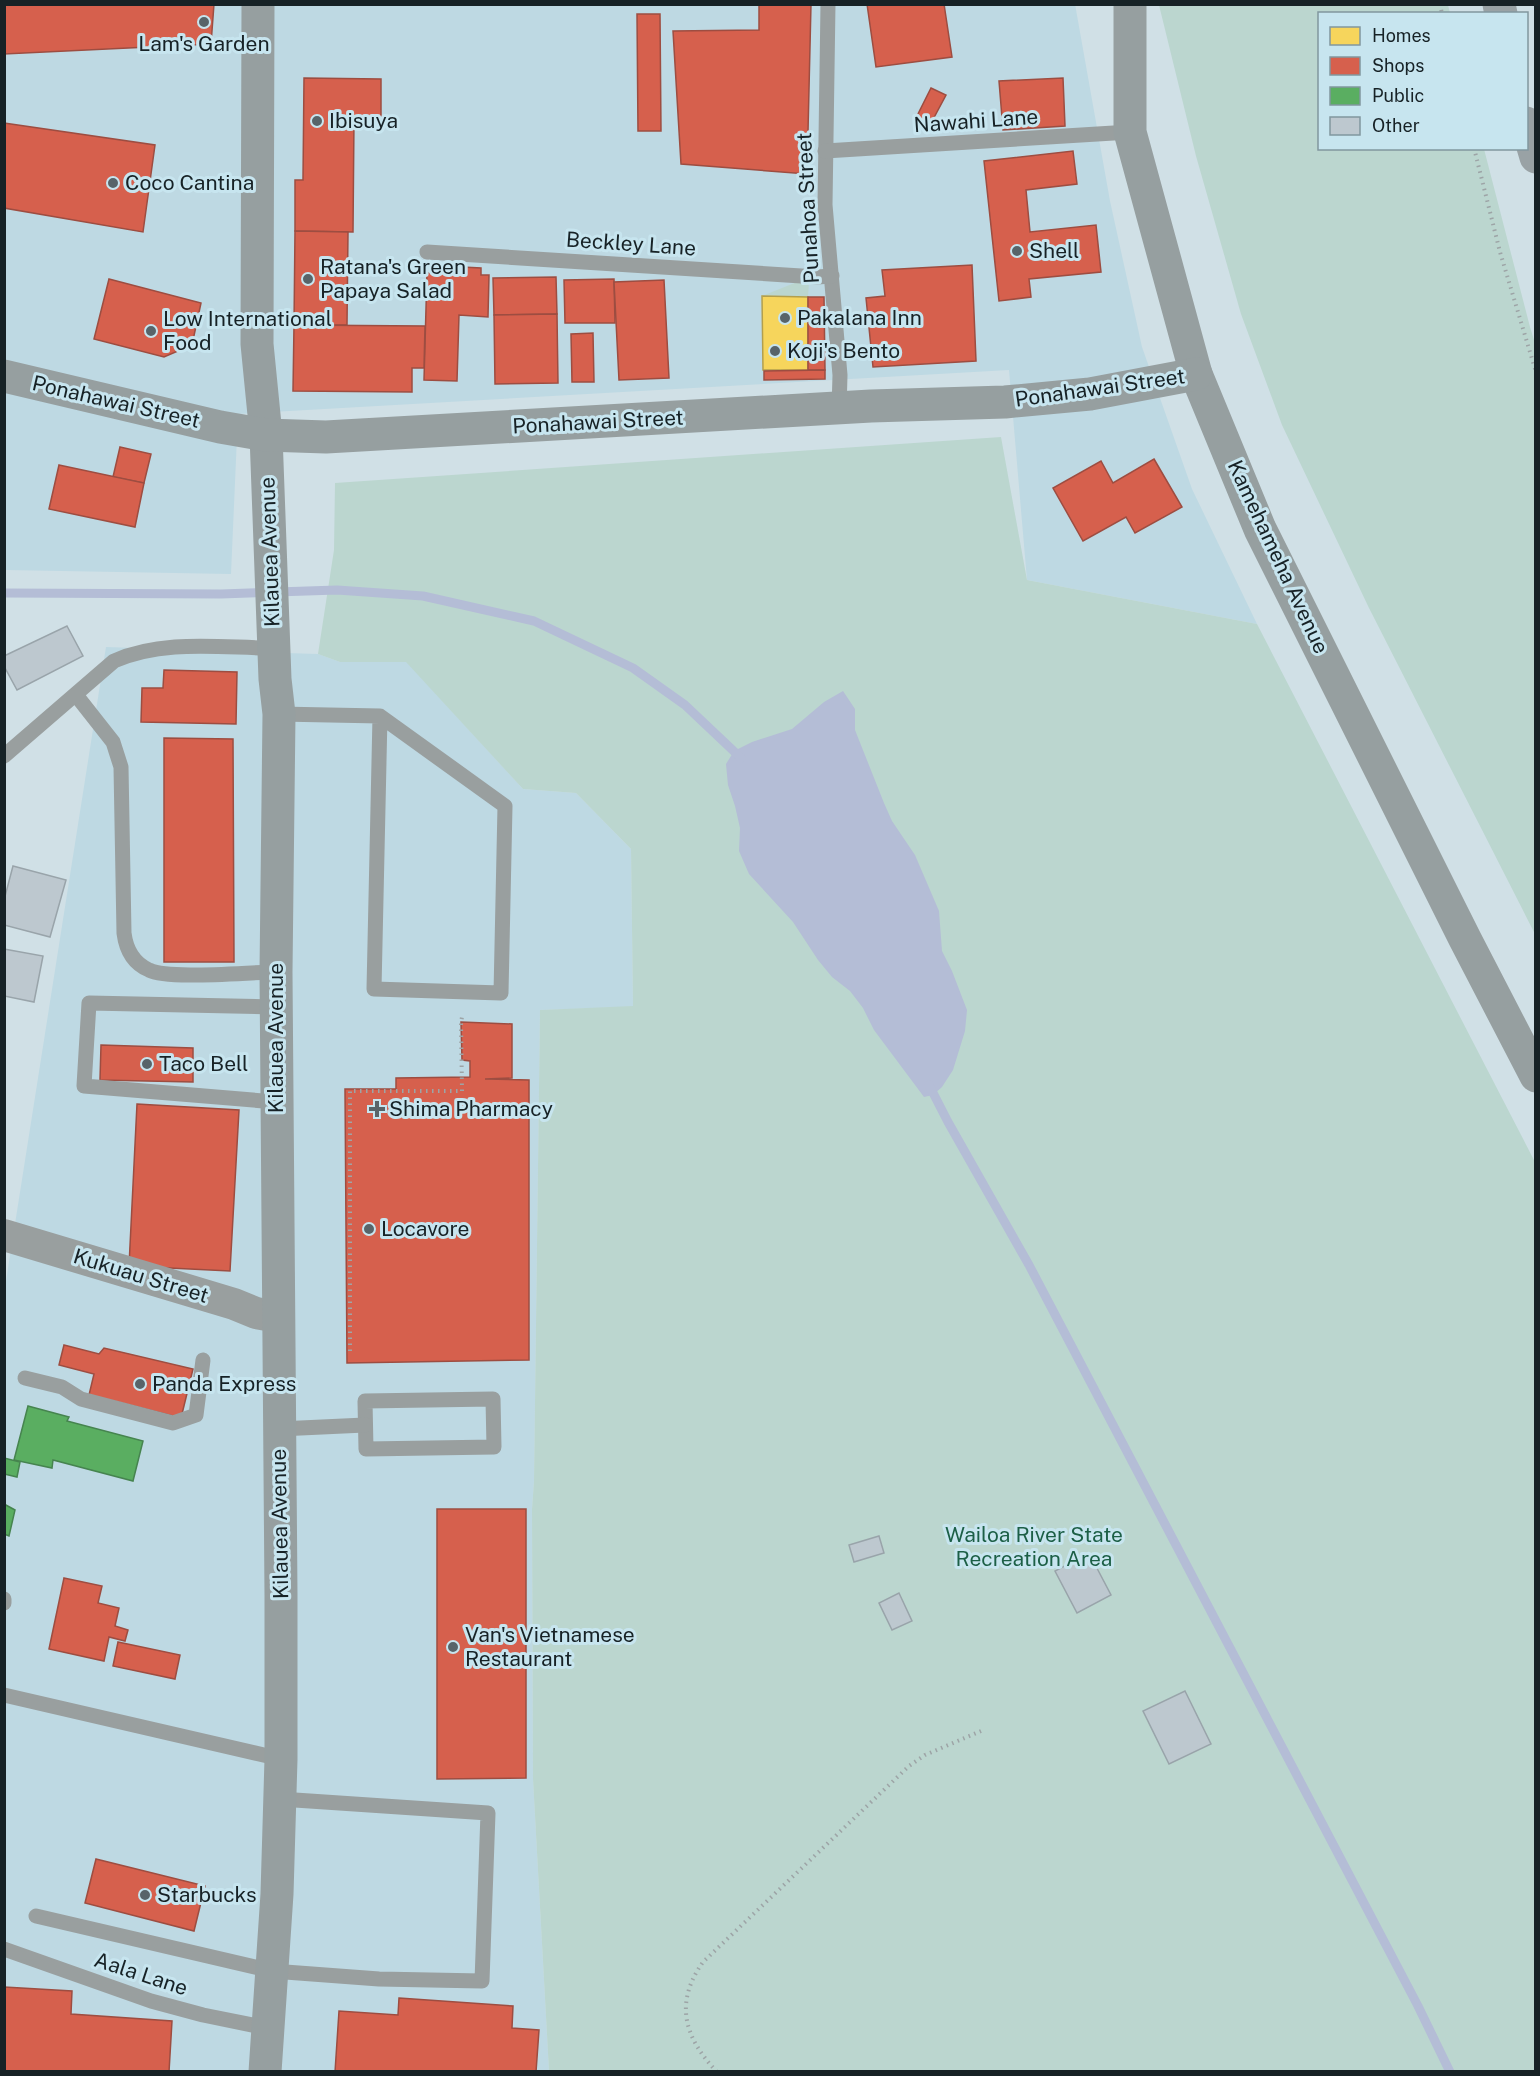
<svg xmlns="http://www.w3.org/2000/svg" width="1540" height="2076" viewBox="0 0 1540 2076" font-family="'Public Sans',sans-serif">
  <rect width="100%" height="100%" fill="#d0e0e6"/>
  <g fill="#bed9e3">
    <polygon points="1075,4 1110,201 1142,347 1192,489 1257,624 1027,580 1009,370 238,414 231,574 5,570 5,5"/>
    <polygon points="106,647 318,654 340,662 406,661 523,789 576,793 631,849 633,1007 540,1010 534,1481 532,1509 533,1779 549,2071 5,2071 4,1281 6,1281"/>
  </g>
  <g fill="#bbd6cf">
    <polygon points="1159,5 1448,5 1450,13 1320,14 1320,148 1484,149 1530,327 1535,343 1535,934 1369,608 1282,425 1241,314 1196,156"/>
    <polygon points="797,282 809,282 808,297 762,296"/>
    <polygon points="1001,437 1027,580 1257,624 1535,1162 1535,2071 549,2071 533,1779 532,1509 534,1481 540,1010 633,1006 631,849 576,793 523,789 406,662 340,662 318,654 334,550 335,483"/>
  </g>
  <polygon fill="#b4bdd6" points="843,691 855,709 855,730 884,803 892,821 915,855 939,911 942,951 952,971 967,1010 965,1031 953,1070 942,1087 933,1095 924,1097 874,1030 863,1008 850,991 832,977 818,960 793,922 749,874 739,851 740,828 735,806 728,785 726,764 734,751 752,742 792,729 824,702"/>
  <polygon fill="#f6d55c" stroke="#b39f4c" stroke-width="1.5" points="762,296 808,297 808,370 763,370"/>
  <g fill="#d6604d" stroke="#9d4d41" stroke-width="1.5">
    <polygon points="4,4 214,4 211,44 4,54"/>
    <polygon points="759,4 811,4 807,174 681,164 673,31 759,30"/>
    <polygon points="867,4 944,4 952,57 876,67"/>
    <polygon points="637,14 660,14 661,131 638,131"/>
    <polygon points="304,78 381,79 381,119 354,119 353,232 295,231 295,180 303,180"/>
    <polygon points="1063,78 1065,126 1003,130 999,81"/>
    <polygon points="931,88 946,95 930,125 916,118"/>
    <polygon points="4,123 155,145 143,232 4,208"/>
    <polygon points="1073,151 1077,184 1026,190 1030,232 1096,225 1101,272 1029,279 1031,297 999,301 984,161"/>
    <polygon points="295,231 348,232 347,325 294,325"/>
    <polygon points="972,265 976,361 873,367 866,298 885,296 882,270"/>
    <polygon points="442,266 481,268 481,275 489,275 488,317 459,315 457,381 424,380 427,273 442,273"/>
    <polygon points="556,277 557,314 494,315 493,278"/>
    <polygon points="109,279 201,303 192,345 164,357 94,339"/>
    <polygon points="614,279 615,323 565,323 564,280"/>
    <polygon points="664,280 669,378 619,380 614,282"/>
    <polygon points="808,297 824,297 825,370 808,370"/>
    <polygon points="557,314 558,383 495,384 494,315"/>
    <polygon points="294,325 425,326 424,368 412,368 412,392 293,391"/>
    <polygon points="593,333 594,382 572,382 571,334"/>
    <polygon points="825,370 825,379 764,380 764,371"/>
    <polygon points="120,447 151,454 144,483 113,477"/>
    <polygon points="1154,459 1182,507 1135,533 1126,517 1083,541 1053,488 1101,461 1113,483"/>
    <polygon points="59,465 144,483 135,527 49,509"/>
    <polygon points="164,670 237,672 236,724 141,722 142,688 163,688"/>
    <polygon points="164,738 233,739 234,962 164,962"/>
    <polygon points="461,1022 512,1024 512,1078 485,1079 529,1080 529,1360 347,1363 345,1089 396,1089 396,1078 470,1077 470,1061 462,1060"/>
    <polygon points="101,1045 193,1048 193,1082 100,1080"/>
    <polygon points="137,1104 239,1110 230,1271 129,1266"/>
    <polygon points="64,1345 99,1354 104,1348 193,1369 181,1418 89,1395 94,1374 59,1365"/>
    <polygon points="437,1509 526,1509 526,1778 437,1779"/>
    <polygon points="64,1578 102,1586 98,1603 119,1608 115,1626 128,1630 125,1641 109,1637 104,1661 49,1649"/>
    <polygon points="118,1642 180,1655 175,1679 113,1666"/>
    <polygon points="96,1859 205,1886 194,1931 85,1903"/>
    <polygon points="4,1987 72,1991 71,2014 172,2021 169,2072 4,2072"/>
    <polygon points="399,1998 513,2006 512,2028 539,2030 536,2072 335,2072 339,2011 398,2015"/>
  </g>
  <g fill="#5aae61" stroke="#46844f" stroke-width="1.5">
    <polygon points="28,1406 69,1417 67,1421 143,1441 133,1481 53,1460 52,1468 14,1460"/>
    <polygon points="4,1458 20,1462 17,1477 4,1474"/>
    <polygon points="4,1504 15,1510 9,1536 4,1534"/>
  </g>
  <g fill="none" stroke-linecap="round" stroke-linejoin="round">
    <g stroke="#b4bdd6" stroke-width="9">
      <polyline points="4,593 221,594 337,590 423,596 534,621 633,668 685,705 741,758"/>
      <polyline points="929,1085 948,1122 1029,1265 1418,2006 1450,2072"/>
    </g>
  </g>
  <g fill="#bdc8cf" stroke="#99a4aa" stroke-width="1.5">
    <polygon points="67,626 83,656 17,690 4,666 4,656"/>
    <polygon points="13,866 66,880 50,937 4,925 4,900"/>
    <polygon points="4,949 43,956 34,1002 4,996"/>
    <polygon points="879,1536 884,1553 854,1562 849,1545"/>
    <polygon points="1089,1553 1111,1595 1077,1613 1055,1571"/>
    <polygon points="899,1593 912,1621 892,1630 879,1603"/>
    <polygon points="1185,1691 1211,1744 1169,1764 1143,1711"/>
  </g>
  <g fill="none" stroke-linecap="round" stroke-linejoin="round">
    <g stroke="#9da4a6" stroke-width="4" stroke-dasharray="1.5 4.5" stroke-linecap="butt">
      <polyline points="1440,4 1442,14"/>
      <polyline points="1474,148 1500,252 1536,372"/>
      <polyline points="350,1351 350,1091 462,1091 461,1022 462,1017"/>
      <path d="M717 2072C684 2037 674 2003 703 1962L909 1766 925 1755 981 1731"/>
    </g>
    <g stroke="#999f9f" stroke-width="15">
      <polyline points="828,4 825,205 840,375 839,410"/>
      <polyline points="825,151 1130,132"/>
      <polyline points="427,252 817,277 832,276"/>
      <path d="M76 695 113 742 121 767 124 933C126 949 133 963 149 970 168 980 250 972 276 972"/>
      <polyline points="279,714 380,716 505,806 501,993 374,989 380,716"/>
      <path d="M4 756 114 661C164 639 221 648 274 648"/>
      <polyline points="276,1007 89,1003 84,1086 276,1102"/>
      <polyline points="25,1378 62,1387 81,1399 173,1423 196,1415 203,1360"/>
      <polygon points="493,1399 494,1447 366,1449 365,1401"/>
      <polyline points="279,1429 365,1425"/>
      <polyline points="4,1599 4,1603"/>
      <polyline points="4,1695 281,1759"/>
      <polyline points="36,1916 272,1971 379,1979 482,1981 488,1813 280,1799"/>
      <polyline points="4,1949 151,2001 203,2015 267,2028"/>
    </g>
    <polyline stroke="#999f9f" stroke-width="32" points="4,1235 234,1304 256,1313 278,1317"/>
    <g stroke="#969fa0" stroke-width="33">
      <polyline points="258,4 257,344 266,435 275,679 279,714 276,972 281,1595 281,1759 277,1894 265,2072"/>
      <polyline points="1130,4 1130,132 1196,374 1260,529 1465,939 1536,1076"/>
      <polyline points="4,376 220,427 266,435 326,437 871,406 1005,402 1090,394 1196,374"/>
    </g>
    <g stroke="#99a2a5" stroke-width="33">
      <polyline points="1499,4 1501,14"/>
      <polyline points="1526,123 1536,157"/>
    </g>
  </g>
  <g fill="#586469" stroke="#c7e5ef" stroke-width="2">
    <circle cx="204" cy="22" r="6"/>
    <circle cx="317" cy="121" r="6"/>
    <circle cx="113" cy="183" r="6"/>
    <circle cx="1017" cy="251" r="6"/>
    <circle cx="308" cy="279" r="6"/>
    <circle cx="785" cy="318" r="6"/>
    <circle cx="151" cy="331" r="6"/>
    <circle cx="775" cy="351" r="6"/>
    <circle cx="147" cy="1064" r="6"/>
    <path d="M374 1100h6v6h6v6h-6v6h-6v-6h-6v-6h6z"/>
    <circle cx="369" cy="1229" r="6"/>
    <circle cx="140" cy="1384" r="6"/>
    <circle cx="453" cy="1647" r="6"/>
    <circle cx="145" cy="1895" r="6"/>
  </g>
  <g text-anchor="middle" stroke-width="6" stroke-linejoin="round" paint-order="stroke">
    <g font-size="21" fill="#172226" stroke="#c7e5ef" text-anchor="start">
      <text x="204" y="51" text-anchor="middle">Lam's Garden</text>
      <text x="329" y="128">Ibisuya</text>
      <text x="125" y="190">Coco Cantina</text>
      <text x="1029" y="258">Shell</text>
      <text x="320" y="274">Ratana's Green<tspan x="320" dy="24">Papaya Salad</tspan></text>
      <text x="797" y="325">Pakalana Inn</text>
      <text x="163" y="326">Low International<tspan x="163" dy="24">Food</tspan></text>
      <text x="787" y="358">Koji's Bento</text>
      <text x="159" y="1071">Taco Bell</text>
      <text x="389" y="1116">Shima Pharmacy</text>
      <text x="381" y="1236">Locavore</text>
      <text x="152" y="1391">Panda Express</text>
      <text x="465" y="1642">Van's Vietnamese<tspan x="465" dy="24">Restaurant</tspan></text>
      <text x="157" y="1902">Starbucks</text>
    </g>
    <g font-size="21" fill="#172226" stroke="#c7e5ef">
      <text transform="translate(976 121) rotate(-4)" y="7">Nawahi Lane</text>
      <text transform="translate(808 208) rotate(-93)" y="7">Punahoa Street</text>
      <text transform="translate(631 244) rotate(4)" y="7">Beckley Lane</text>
      <text transform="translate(1100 388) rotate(-8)" y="7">Ponahawai Street</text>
      <text transform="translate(116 402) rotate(13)" y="7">Ponahawai Street</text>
      <text transform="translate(598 422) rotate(-3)" y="7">Ponahawai Street</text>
      <text transform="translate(270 552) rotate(-92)" y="7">Kilauea Avenue</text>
      <text transform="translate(1278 557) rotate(65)" y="7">Kamehameha Avenue</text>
      <text transform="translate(276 1038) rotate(-90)" y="7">Kilauea Avenue</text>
      <text transform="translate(141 1276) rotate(17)" y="7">Kukuau Street</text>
      <text transform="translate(280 1524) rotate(-91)" y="7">Kilauea Avenue</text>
      <text transform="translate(141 1974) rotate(18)" y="7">Aala Lane</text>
    </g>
    <g font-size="21" fill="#1c5f46" stroke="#c7e5ef">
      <text x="1034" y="1542">Wailoa River State<tspan x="1034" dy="24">Recreation Area</tspan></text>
    </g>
  </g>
  <rect width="1540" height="2076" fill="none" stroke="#172226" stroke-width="12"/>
  <rect x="1318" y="12" width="210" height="138" fill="#c7e5ef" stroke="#81979f" stroke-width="1.5"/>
  <rect x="1330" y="27" width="30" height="18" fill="#f6d55c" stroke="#81979f" stroke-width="1.5"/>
  <text x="1372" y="42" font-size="18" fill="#172226">Homes</text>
  <rect x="1330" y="57" width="30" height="18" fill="#d6604d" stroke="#81979f" stroke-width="1.5"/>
  <text x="1372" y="72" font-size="18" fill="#172226">Shops</text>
  <rect x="1330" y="87" width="30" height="18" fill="#5aae61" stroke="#81979f" stroke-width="1.5"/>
  <text x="1372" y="102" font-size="18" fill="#172226">Public</text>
  <rect x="1330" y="117" width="30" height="18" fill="#bdc8cf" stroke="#81979f" stroke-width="1.5"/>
  <text x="1372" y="132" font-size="18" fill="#172226">Other</text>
</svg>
